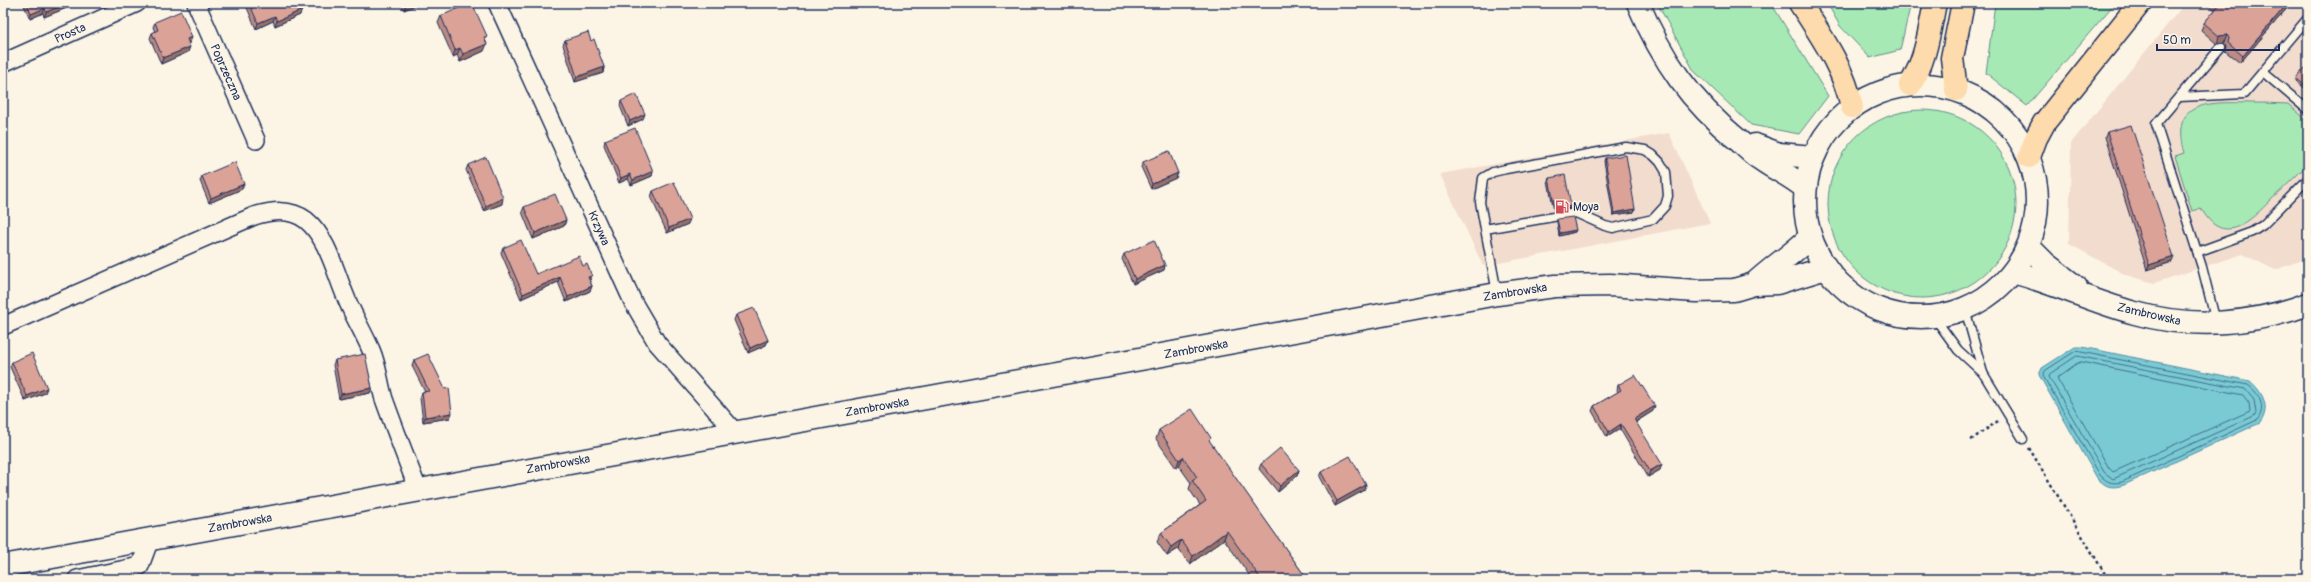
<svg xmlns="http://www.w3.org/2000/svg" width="2311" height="582" viewBox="0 0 2311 582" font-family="Pangolin,sans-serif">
  <rect width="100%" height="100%" fill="#fcf5e5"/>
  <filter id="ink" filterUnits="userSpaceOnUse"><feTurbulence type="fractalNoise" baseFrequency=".025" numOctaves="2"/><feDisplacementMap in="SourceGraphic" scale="8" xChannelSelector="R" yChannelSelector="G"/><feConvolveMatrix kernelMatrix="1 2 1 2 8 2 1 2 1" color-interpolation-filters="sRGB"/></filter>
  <g filter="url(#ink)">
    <g fill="#f2dcce">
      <polygon points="2185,3 2308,3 2308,258 2275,270 2243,254 2154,283 2126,275 2069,244 2071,143"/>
      <polygon points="1669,133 1710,223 1483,266 1440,174"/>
    </g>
    <g fill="#a6e9b4" stroke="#608c89">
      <polygon points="1657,3 1771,3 1828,96 1799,134 1751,125 1694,71"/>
      <polygon points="1827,3 1911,3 1900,50 1870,58 1840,26"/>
      <polygon points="1995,3 2115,3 2027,106 1986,73"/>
      <path d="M2264 103 2288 104 2308 121V164C2296 176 2284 188 2272 199 2250 221 2223 249 2201 208L2192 211 2175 156 2184 153C2166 92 2225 104 2264 103Z"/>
      <circle cx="1922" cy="204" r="94"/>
    </g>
    <path fill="#7acad3" stroke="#548ca4" d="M2075 347H2082L2250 381C2263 392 2271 408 2260 423L2124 485C2111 489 2106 487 2097 478L2039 375 2042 368Z"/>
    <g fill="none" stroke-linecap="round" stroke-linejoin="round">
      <g stroke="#416d8d" stroke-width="1">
        <path d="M2076 351 2248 385C2259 393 2267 408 2257 420L2122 482C2112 484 2108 483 2100 475L2043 376 2045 371Z"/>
        <polygon points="2077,356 2245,389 2254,400 2256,413 2254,416 2113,479 2104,472 2049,377 2050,374"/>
        <polygon points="2081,362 2243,395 2249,403 2250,411 2113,472 2109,468 2057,378 2076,364"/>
      </g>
      <g stroke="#1b2f5e" stroke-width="11">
        <g id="lane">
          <polyline points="2263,72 2308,110"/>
          <polyline points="2179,97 2244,94 2308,18"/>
          <polyline points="1485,229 1576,213 1605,226 1613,228 1653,219 1665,206 1668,196 1666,172 1660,162 1653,155 1645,150 1626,147 1506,169 1493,172 1483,178 1480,202 1497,293"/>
          <polyline points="2197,252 2252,232 2263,225 2308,179"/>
          <polyline points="1965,309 1983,373"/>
          <polyline points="1934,317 1958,350 1983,373 2023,439"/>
          <polyline points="2216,322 2202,267 2156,124 2221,47"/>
        </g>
      </g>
      <g stroke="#1b2f5e" stroke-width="20">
        <g id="street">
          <polyline points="196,3 256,140"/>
          <polyline points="497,3 633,302 657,343 735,432"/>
          <polyline points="3,63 137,3"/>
          <path d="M3 326 254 216C271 211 290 208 306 220 327 237 335 271 345 295 352 314 363 331 371 350 378 366 379 383 384 399 395 430 407 460 418 490"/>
          <polyline points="77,579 140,566 150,539"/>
        </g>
      </g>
      <g stroke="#1b2f5e" stroke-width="25">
        <g id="secondary">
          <path d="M1638 3C1662 60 1690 101 1739 141 1746 147 1753 155 1762 160 1776 170 1791 176 1805 188"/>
          <circle cx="1921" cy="201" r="116"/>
          <polyline points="1755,145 1779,154 1813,157"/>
          <polyline points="2028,246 2046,264 2076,287"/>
          <path d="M2013 272C2055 283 2093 302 2135 313 2192 329 2252 325 2308 304"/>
          <path d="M1754 284C1772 267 1793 254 1810 237"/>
          <polyline points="3,566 1497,294 1555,286 1610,285 1696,291 1734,290 1754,284 1777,283 1826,268"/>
        </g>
      </g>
      <g stroke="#1b2f5e" stroke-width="25">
        <g id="highway">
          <path d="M1800 3C1821 36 1844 68 1852 107"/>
          <path d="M1910 85C1926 60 1929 32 1935 3"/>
          <polyline points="1956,90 1952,58 1963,3"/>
          <polyline points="2029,157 2036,138 2044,123 2140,3"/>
        </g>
      </g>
      <g stroke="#1b2f5e" stroke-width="2.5" stroke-dasharray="3 3" stroke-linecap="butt">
        <polyline points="1971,440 1998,421"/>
        <polyline points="2029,448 2108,579"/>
      </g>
      <use href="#lane" stroke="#fcf5e5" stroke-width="8"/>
      <use href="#street" stroke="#fcf5e5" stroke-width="17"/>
      <use href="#secondary" stroke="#fcf5e5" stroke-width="22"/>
      <use href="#highway" stroke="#fddbac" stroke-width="22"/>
    </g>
    <g fill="#bc8b83" stroke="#1b2f5e">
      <polygon points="23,3 79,3 44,17 43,13 30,19"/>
      <polygon points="245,3 298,3 300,15 275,26 273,21 256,29"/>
      <polygon points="400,3 421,3 404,10"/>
      <polygon points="2207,3 2290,3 2288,7 2240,63 2225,51 2226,46 2224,43 2217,44 2201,30 2204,23 2215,10"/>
      <polygon points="441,16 487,36 485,40 484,51 460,62 457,55 453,57 438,23"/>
      <polygon points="155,22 192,37 190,42 189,43 188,52 161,64 150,38 152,33 155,32 153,27"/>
      <polygon points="565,40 591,41 604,67 603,73 575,82 563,45"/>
      <polygon points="2308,65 2308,91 2296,81 2296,78"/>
      <polygon points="621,101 643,119 628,126 620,106"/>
      <polygon points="2107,132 2172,262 2147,270 2105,137"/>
      <polygon points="605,140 653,171 652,176 631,185 628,179 619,183 604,145"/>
      <polygon points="1605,158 1634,212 1613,215 1604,161"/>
      <polygon points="1143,162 1178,173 1176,178 1151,189 1141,167"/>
      <polygon points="468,165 502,204 484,211 466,170"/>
      <polygon points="202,176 242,189 209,203 200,181"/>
      <polygon points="1549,178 1570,208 1554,211 1548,181"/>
      <polygon points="653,191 688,224 667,233 651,197"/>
      <polygon points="524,207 566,220 564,226 533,239 522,212"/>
      <polygon points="1557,219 1575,232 1559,236 1557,222"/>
      <polygon points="503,248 536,274 590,281 592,286 590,291 566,302 558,282 521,299 501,253"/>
      <polygon points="1124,254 1165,265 1164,270 1133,284 1122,259"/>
      <polygon points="736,315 768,340 766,345 748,353 734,320"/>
      <polygon points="335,360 372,388 370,393 339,399 333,365"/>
      <polygon points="414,360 450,418 423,422 420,398 422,392 425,392 412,366"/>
      <polygon points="12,362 45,393 25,401 10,367"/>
      <polygon points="1618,385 1653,411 1636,422 1660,470 1648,477 1620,429 1607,437 1592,411 1594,406 1618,392 1617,390"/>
      <polygon points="1159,430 1210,442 1307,579 1252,579 1224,539 1190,564 1178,549 1167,556 1157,542 1161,533 1200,505 1189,489 1191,483 1179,466 1176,468 1156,439"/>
      <polygon points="1261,464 1299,470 1297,476 1278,492 1259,469"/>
      <polygon points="1321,472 1365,490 1335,506 1319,477"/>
    </g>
    <g fill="#99716a" stroke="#1b2f5e">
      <polygon points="68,3 79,3 44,17 46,12"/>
      <polygon points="406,3 421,3 404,10"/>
      <polygon points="2288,3 2290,3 2288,7 2240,63 2243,56"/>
      <polygon points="45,8 43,13 30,19 31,14"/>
      <polygon points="302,10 300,15 275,26 277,21"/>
      <polygon points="275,16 273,21 256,29 258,23"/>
      <polygon points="2227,35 2224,43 2217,44 2219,36"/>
      <polygon points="192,37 190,42 185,44 187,39"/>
      <polygon points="487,44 484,51 460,62 463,54"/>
      <polygon points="190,47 188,52 161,64 163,58"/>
      <polygon points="460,48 457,55 453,57 455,50"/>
      <polygon points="604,67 603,73 575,82 577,77"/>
      <polygon points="645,114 643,119 628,126 630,121"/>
      <polygon points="653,171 652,176 631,185 633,180"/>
      <polygon points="1178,173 1176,178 1151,189 1152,184"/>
      <polygon points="630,174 628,179 619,183 621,178"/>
      <polygon points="244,184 242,189 209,203 211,198"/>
      <polygon points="503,198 502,204 484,211 486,206"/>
      <polygon points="1571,206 1570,208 1554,211 1555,209"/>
      <polygon points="1635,209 1634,212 1613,215 1614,213"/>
      <polygon points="690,219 688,224 667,233 669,228"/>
      <polygon points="566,220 564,226 533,239 535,233"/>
      <polygon points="1576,230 1575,232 1559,236 1560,233"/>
      <polygon points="2174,257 2172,262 2147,270 2149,265"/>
      <polygon points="1165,265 1164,270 1133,284 1135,279"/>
      <polygon points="592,276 590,281 588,277"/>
      <polygon points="560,277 558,282 521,299 523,294"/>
      <polygon points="592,286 590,291 566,302 568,297"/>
      <polygon points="768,340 766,345 748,353 750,348"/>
      <polygon points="47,388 45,393 25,401 27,396"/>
      <polygon points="372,388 370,393 339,399 341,394"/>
      <polygon points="1655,406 1653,411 1632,424 1634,419"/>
      <polygon points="452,413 450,418 423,422 425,417"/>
      <polygon points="1621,424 1620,429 1607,437 1609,432"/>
      <polygon points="1183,457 1179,466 1176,468 1179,460"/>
      <polygon points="1662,464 1660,470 1648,477 1650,471"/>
      <polygon points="1299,470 1297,476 1278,492 1280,486"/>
      <polygon points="1366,485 1365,490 1335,506 1337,501"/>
      <polygon points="1227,531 1224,539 1190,564 1193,556"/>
      <polygon points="1181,540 1178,549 1167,556 1171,547"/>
    </g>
    <g fill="#dba298" stroke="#1b2f5e">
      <polygon points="27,3 68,3 46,12 45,8 31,14"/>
      <polygon points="249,3 298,3 302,10 277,21 275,16 258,23"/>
      <polygon points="470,3 472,3 487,36 484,37 487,44 463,54 460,48 455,50 441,16"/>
      <polygon points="2219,3 2288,3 2243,56 2228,43 2229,38 2227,35 2219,36 2204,23 2220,4"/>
      <polygon points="181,11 192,37 187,39 190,47 163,58 152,33 158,30 155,22"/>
      <polygon points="588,32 591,41 594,39 604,67 577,77 565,40"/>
      <polygon points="2308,65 2308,88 2296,78"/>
      <polygon points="636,94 645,114 630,121 621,101"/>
      <polygon points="2131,125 2174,257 2149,265 2107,132"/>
      <polygon points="635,128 653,171 633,180 630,174 621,178 605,140"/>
      <polygon points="1169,151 1178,173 1152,184 1143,162"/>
      <polygon points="1626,155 1635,209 1614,213 1605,158"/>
      <polygon points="486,157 503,198 486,206 468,165"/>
      <polygon points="235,162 244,184 211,198 202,176"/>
      <polygon points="1565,175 1571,206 1555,209 1549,178"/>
      <polygon points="674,182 690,219 669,228 653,191"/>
      <polygon points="555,194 566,220 535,233 524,207"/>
      <polygon points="1573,217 1576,230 1560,233 1557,219"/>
      <polygon points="521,240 536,274 579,256 583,266 587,264 592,276 588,277 592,286 568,297 560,277 523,294 503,248"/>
      <polygon points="1154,240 1165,265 1135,279 1124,254"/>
      <polygon points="754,308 768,340 750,348 736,315"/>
      <polygon points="32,353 47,388 27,396 12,362"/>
      <polygon points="365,354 372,388 341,394 335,360"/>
      <polygon points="428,354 445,389 449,388 452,413 425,417 422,392 429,391 414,360"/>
      <polygon points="1635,375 1655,406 1634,419 1662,464 1650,471 1621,424 1609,432 1594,406 1621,390 1618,385"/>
      <polygon points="1192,409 1211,438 1209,440 1307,579 1261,579 1227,531 1193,556 1181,540 1171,547 1161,533 1206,501 1192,480 1197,477 1183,457 1179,460 1159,430"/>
      <polygon points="1280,448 1299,470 1280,486 1261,464"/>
      <polygon points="1350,456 1366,485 1337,501 1321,472"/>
    </g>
  </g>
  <defs>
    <g id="fuel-bare" transform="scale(1.08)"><path d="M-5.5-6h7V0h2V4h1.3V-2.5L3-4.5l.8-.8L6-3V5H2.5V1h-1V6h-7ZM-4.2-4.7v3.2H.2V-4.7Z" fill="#d1495b" stroke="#fcf5e5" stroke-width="2.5" paint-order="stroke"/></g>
  </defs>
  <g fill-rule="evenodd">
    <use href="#fuel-bare" x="1562" y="207"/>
  </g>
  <g text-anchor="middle" stroke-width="3.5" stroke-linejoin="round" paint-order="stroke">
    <g font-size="12" fill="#1b2f5e" stroke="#fcf5e5">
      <text transform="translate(70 33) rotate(-24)" y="4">Prosta</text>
      <text transform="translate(226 72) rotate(66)" y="4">Poprzeczna</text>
      <text transform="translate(599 228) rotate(66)" y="4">Krzywa</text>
      <text transform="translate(1515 292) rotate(-9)" y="4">Zambrowska</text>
      <text transform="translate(2149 314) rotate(13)" y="4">Zambrowska</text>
      <text transform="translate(1196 349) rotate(-10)" y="4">Zambrowska</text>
      <text transform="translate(877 407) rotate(-10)" y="4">Zambrowska</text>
      <text transform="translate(558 464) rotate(-10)" y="4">Zambrowska</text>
      <text transform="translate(240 523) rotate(-10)" y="4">Zambrowska</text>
    </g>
    <g font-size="12" fill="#1b2f5e" stroke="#fcf5e5" text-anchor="start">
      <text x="1573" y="211">Moya</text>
    </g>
  </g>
  <rect width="2311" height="582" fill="none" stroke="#fcf5e5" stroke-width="16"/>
  <rect x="8" y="8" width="2295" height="566" fill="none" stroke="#1b2f5e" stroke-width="1.5" filter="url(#ink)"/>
  <path d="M2157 44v6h122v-6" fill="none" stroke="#1b2f5e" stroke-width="2"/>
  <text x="2163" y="44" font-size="12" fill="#1b2f5e" stroke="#fcf5e5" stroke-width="3" paint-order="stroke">50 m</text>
</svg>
